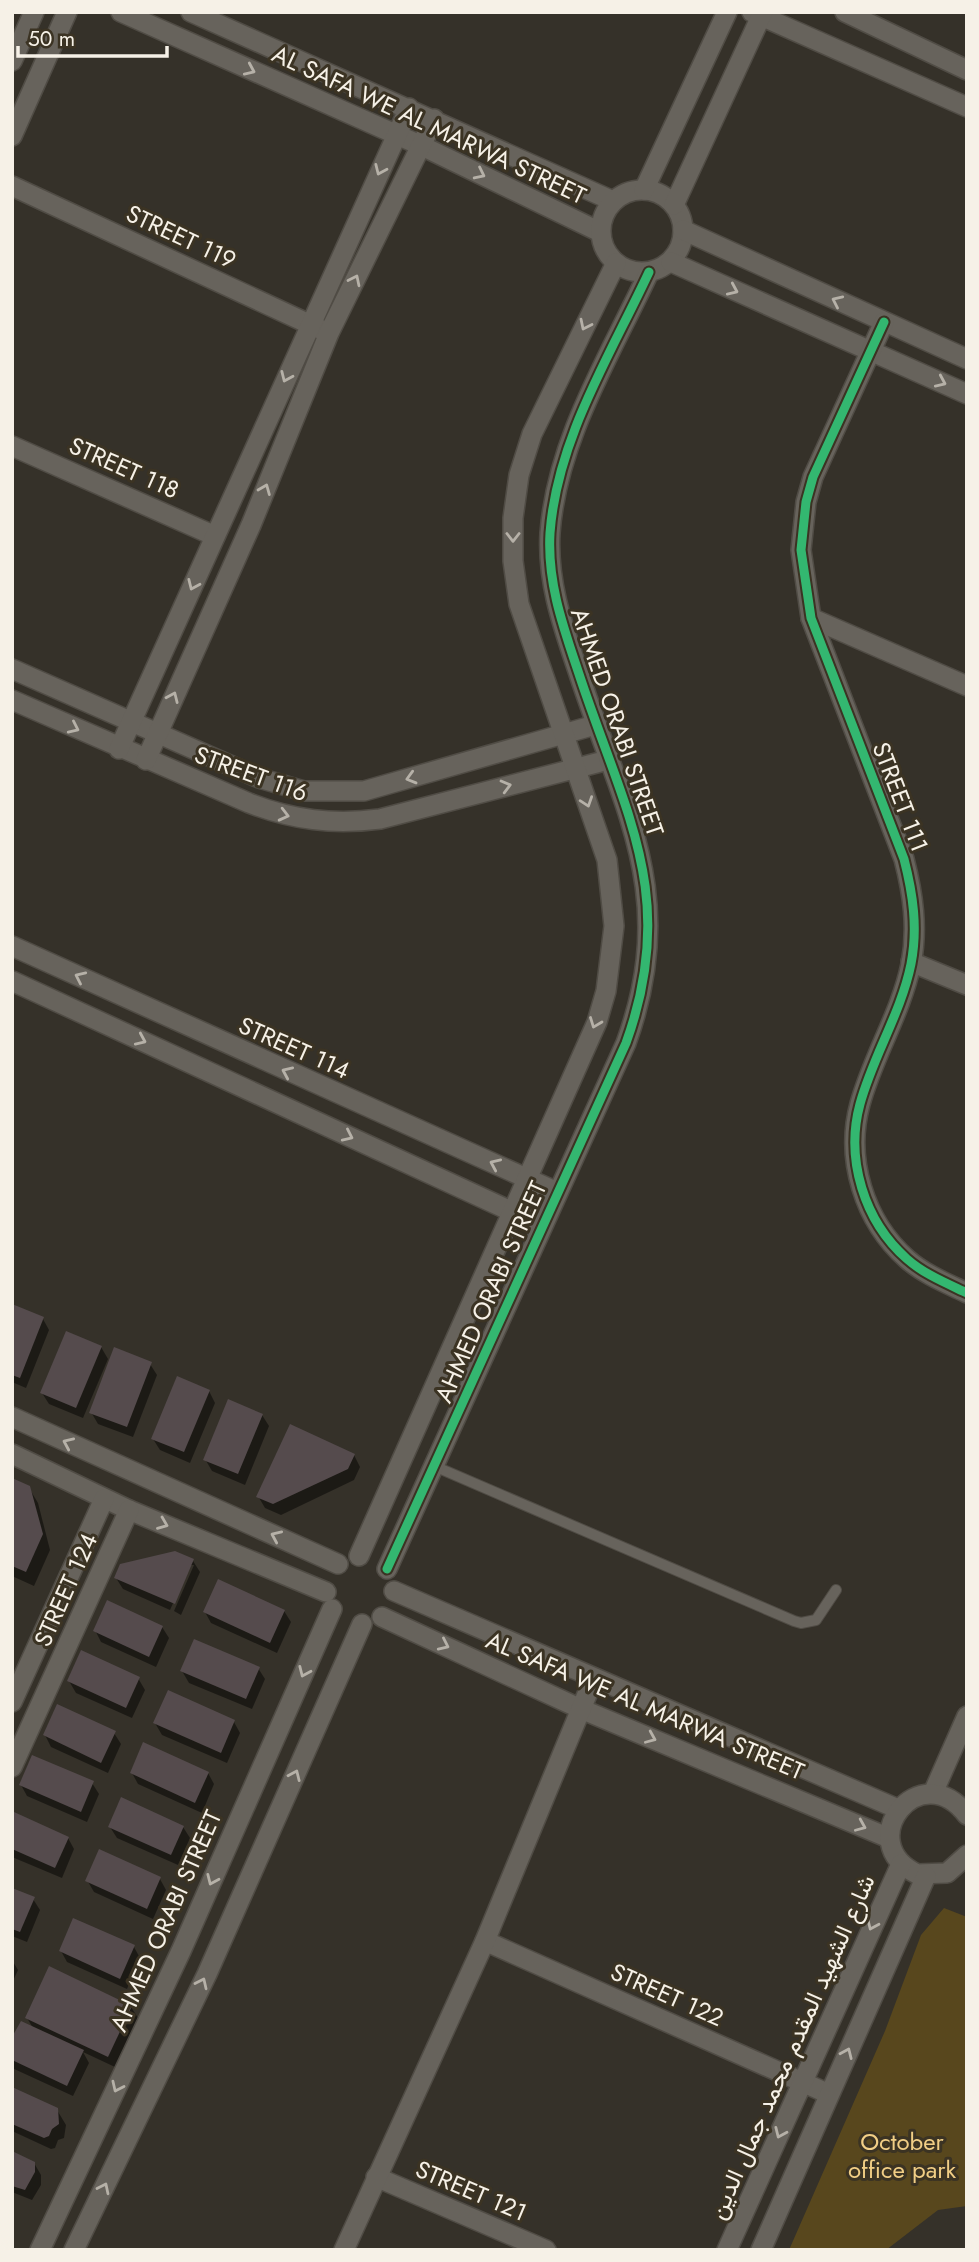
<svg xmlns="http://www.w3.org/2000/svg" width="979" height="2262" viewBox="0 0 979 2262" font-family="Jost,Vazirmatn,sans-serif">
  <rect width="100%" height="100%" fill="#353129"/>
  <polygon fill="#58471d" points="944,1908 967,1917 967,2206 938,2210 886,2250 789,2250 885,2031 921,1935"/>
  <g fill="#0007">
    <polygon points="12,1306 43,1319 49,1330 26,1388 12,1382"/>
    <polygon points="101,1347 108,1359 83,1418 49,1404 42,1393"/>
    <polygon points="150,1364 157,1375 133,1437 98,1424 91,1412"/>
    <polygon points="209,1391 215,1403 190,1463 160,1450 153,1439"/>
    <polygon points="262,1415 269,1426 245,1485 212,1471 205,1459"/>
    <polygon points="354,1455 360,1467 354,1480 281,1515 265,1508 258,1496"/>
    <polygon points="12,1480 29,1488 38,1503 50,1550 34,1586 12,1576"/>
    <polygon points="193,1561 200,1572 181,1615 174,1611 194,1565 190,1565 170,1610 123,1589 116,1578"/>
    <polygon points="284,1611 291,1622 277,1653 211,1623 205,1612"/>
    <polygon points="162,1627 169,1638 156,1667 101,1642 95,1630"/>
    <polygon points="258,1668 265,1679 252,1709 189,1683 182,1671"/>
    <polygon points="138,1678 145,1690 132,1718 76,1693 69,1681"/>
    <polygon points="234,1722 240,1733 227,1763 162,1735 155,1723"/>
    <polygon points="114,1733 121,1744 108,1773 51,1747 45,1735"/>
    <polygon points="132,1773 208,1773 214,1784 202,1813 138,1784"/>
    <polygon points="92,1783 99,1794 87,1822 27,1796 21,1785"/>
    <polygon points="15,1814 68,1838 74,1849 62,1878 12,1857"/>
    <polygon points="110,1827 183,1827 190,1838 178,1865 117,1838"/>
    <polygon points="160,1879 166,1890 153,1919 94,1892 87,1880"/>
    <polygon points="12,1890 33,1899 40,1910 27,1942 12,1936"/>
    <polygon points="134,1947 140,1958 127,1989 67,1962 61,1951"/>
    <polygon points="12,1960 18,1970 12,1983"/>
    <polygon points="131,2007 138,2018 115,2067 83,2052 89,2063 73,2096 12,2068 12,2042 33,2028 27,2018"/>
    <polygon points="12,2089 57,2110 66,2125 64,2138 58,2140 55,2148 51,2149 12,2131"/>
    <polygon points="12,2153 34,2163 41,2175 41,2185 32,2200 12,2192"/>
  </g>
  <g fill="#554b4d">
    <polygon points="12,1304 44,1317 20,1378 12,1375"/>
    <polygon points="66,1331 102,1346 76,1408 40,1393"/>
    <polygon points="114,1347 152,1362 127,1427 89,1413"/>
    <polygon points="177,1376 210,1390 184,1452 151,1439"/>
    <polygon points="228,1399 263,1414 238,1474 203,1460"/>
    <polygon points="290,1424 355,1454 348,1469 273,1504 256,1497"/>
    <polygon points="12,1478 30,1486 43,1534 26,1572 12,1566"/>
    <polygon points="175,1551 194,1559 175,1604 114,1578 120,1564"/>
    <polygon points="218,1579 285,1610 270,1643 203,1612"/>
    <polygon points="107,1600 163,1626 149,1657 93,1631"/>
    <polygon points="194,1639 260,1667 246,1699 180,1671"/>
    <polygon points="81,1650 140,1677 126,1708 67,1681"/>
    <polygon points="168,1690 235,1720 221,1753 153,1723"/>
    <polygon points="57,1704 116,1731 101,1763 43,1735"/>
    <polygon points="143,1742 209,1772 195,1803 130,1773"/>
    <polygon points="32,1755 94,1781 81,1812 19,1785"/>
    <polygon points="121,1797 184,1826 171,1855 108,1827"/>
    <polygon points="14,1812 69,1837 55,1868 12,1849"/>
    <polygon points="99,1849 161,1877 147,1909 85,1881"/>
    <polygon points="12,1888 35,1897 20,1932 12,1929"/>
    <polygon points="73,1918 135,1945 120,1979 59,1951"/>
    <polygon points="49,1966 132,2006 108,2057 25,2018"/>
    <polygon points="21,2021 84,2050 67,2086 12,2060 12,2037"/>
    <polygon points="12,2087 58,2108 59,2124 52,2129 49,2136 44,2138 12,2124"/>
    <polygon points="12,2151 35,2162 35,2172 25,2190 12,2186"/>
  </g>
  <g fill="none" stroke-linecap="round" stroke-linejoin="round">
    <g stroke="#504c45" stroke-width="12">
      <polyline id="service" points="434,1466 794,1621 801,1623 816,1620 836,1590"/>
    </g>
    <g stroke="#504c45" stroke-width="22">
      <g id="minor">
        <polyline points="121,12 422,146 600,232"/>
        <polyline points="191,12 613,201"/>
        <polyline points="752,12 967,107"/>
        <polyline points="845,12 967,70"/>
        <polyline points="12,61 34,12"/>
        <polyline points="12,136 67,12"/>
        <polyline points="12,186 322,330"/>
        <circle cx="642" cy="231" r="41"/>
        <polyline points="644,190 727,12"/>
        <polyline points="674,205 763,12"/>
        <polyline points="683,230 967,359"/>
        <polyline points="671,262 967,394"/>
        <path d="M884 322 813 477 806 502 801 550 811 618 904 859C913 894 918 928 911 964 901 1013 873 1056 860 1104 845 1159 864 1221 907 1259 924 1274 946 1283 967 1293"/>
        <polyline points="12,446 215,536"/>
        <polyline points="811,618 967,686"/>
        <polyline points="12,669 259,778 304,791 364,791 595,725"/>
        <path d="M12 700 249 803C293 820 333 825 380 819L608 760"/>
        <polyline points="119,749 409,108"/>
        <polyline points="146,760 251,525 329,333 434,119"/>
        <polyline points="12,946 557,1192"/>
        <polyline points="911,962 967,985"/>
        <polyline points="12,981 541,1225"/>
        <polyline points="12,1417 338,1564"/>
        <polyline points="12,1454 129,1510 326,1592"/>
        <polyline points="359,1556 597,1022 606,991 614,926 607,860 519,604 513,561 513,518 519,475 532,434 616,263"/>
        <path d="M387 1569 626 1043C679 897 625 813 580 677 564 629 547 584 550 533 557 439 610 356 649 272"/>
        <polyline points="394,1591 898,1809"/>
        <polyline points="382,1617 581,1709 889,1838"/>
        <polyline points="12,1702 104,1499"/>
        <polyline points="12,1767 129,1510"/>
        <polyline points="933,1793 967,1716"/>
        <path d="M967 1815C920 1754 851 1842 917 1874L947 1873 967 1855"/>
        <polyline points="485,1941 829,2094"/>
        <polyline points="376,2177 546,2250"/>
        <polyline points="40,2250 181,1951 332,1609"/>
        <polyline points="74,2250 207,1974 362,1624"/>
        <polyline points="344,2250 485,1941 593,1680"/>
        <polyline points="727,2250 901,1864"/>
        <polyline points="761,2250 926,1876"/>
      </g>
    </g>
    <use href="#service" stroke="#67635c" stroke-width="10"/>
    <use href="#minor" stroke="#67635c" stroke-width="19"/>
    <g stroke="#3b3323" stroke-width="13">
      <g id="cycleway">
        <path d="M884 322 813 477 806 502 801 550 811 618 904 859C913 894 918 928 911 964 901 1013 873 1056 860 1104 845 1159 864 1221 907 1259 924 1274 946 1283 967 1293"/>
        <path d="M387 1569 626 1043C679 897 625 813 580 677 564 629 547 584 550 533 557 439 610 356 649 272"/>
      </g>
    </g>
    <use href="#cycleway" stroke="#33b770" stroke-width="9"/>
  </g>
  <defs><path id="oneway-chevron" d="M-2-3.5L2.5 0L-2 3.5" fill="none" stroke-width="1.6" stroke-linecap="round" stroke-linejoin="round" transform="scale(1.75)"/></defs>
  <g stroke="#b6b1a8">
    <use href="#oneway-chevron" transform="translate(250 70) rotate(24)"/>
    <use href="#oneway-chevron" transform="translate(380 170) rotate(114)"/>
    <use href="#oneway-chevron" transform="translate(480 174) rotate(26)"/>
    <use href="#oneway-chevron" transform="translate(355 280) rotate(-64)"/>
    <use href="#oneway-chevron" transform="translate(733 290) rotate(24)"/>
    <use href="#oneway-chevron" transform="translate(837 301) rotate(-155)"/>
    <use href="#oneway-chevron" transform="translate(585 325) rotate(116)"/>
    <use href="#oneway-chevron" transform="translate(286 377) rotate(114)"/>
    <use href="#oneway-chevron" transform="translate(941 382) rotate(24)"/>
    <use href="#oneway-chevron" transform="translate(265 489) rotate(-68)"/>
    <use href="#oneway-chevron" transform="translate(513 537) rotate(90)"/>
    <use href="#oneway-chevron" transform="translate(193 585) rotate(114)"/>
    <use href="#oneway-chevron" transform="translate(173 697) rotate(-66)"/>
    <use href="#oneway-chevron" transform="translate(74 728) rotate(25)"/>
    <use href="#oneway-chevron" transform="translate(411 778) rotate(164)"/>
    <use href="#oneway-chevron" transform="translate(506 786) rotate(-15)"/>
    <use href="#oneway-chevron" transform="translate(587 802) rotate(71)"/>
    <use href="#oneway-chevron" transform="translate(284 815) rotate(14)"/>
    <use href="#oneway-chevron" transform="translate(80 977) rotate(-155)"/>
    <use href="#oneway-chevron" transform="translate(595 1023) rotate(111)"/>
    <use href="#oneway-chevron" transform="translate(141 1040) rotate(24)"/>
    <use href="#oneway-chevron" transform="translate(287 1072) rotate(-156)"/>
    <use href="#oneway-chevron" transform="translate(348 1136) rotate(25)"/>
    <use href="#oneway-chevron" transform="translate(495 1164) rotate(-156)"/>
    <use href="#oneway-chevron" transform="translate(68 1443) rotate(-156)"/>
    <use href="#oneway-chevron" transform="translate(163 1524) rotate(22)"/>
    <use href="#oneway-chevron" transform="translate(276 1536) rotate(-156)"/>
    <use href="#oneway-chevron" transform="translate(444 1645) rotate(25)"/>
    <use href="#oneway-chevron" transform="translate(304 1672) rotate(114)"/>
    <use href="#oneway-chevron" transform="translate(651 1738) rotate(23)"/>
    <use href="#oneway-chevron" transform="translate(295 1775) rotate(-66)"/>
    <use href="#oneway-chevron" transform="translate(861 1826) rotate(23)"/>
    <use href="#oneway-chevron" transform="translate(212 1880) rotate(114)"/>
    <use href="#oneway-chevron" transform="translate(872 1925) rotate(114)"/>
    <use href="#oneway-chevron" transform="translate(202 1983) rotate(-65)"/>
    <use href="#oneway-chevron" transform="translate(847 2053) rotate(-66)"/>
    <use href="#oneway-chevron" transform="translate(117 2087) rotate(115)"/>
    <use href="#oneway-chevron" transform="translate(780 2133) rotate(114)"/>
    <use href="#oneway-chevron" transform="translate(104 2188) rotate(-64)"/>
  </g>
  <g text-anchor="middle" stroke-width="6" stroke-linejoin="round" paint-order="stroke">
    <g font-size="24" fill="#f6f1e7" stroke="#3b3323">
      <text transform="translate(429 125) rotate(25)" y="8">AL SAFA WE AL MARWA STREET</text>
      <text transform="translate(181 237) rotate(25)" y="8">STREET 119</text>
      <text transform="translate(124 468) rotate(24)" y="8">STREET 118</text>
      <text transform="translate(617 722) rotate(71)" y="8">AHMED ORABI STREET</text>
      <text transform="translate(251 774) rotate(20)" y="8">STREET 116</text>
      <text transform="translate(900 797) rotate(69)" y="8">STREET 111</text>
      <text transform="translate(294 1048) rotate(24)" y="8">STREET 114</text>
      <text transform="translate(491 1292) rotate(-66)" y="8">AHMED ORABI STREET</text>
      <text transform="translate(66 1590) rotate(-66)" y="8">STREET 124</text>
      <text transform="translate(645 1706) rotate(23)" y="8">AL SAFA WE AL MARWA STREET</text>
      <text transform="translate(166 1921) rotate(-66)" y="8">AHMED ORABI STREET</text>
      <text transform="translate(667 1995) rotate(24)" y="8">STREET 122</text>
      <text transform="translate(792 2047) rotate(-66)" y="8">شارع الشهيد المقدم محمد جمال الدين</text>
      <text transform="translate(471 2191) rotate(23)" y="8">STREET 121</text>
    </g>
    <g font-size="24" fill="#f1ce85" stroke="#3b3323">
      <text x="902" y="2150">October<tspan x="902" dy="28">office park</tspan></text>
    </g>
  </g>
  <rect width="979" height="2262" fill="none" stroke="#f6f1e7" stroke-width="28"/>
  <path d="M18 46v10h149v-10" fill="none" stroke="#f6f1e7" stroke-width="3.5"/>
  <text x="28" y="46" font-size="21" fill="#f6f1e7" stroke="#3b3323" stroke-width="5" paint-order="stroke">50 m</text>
</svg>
